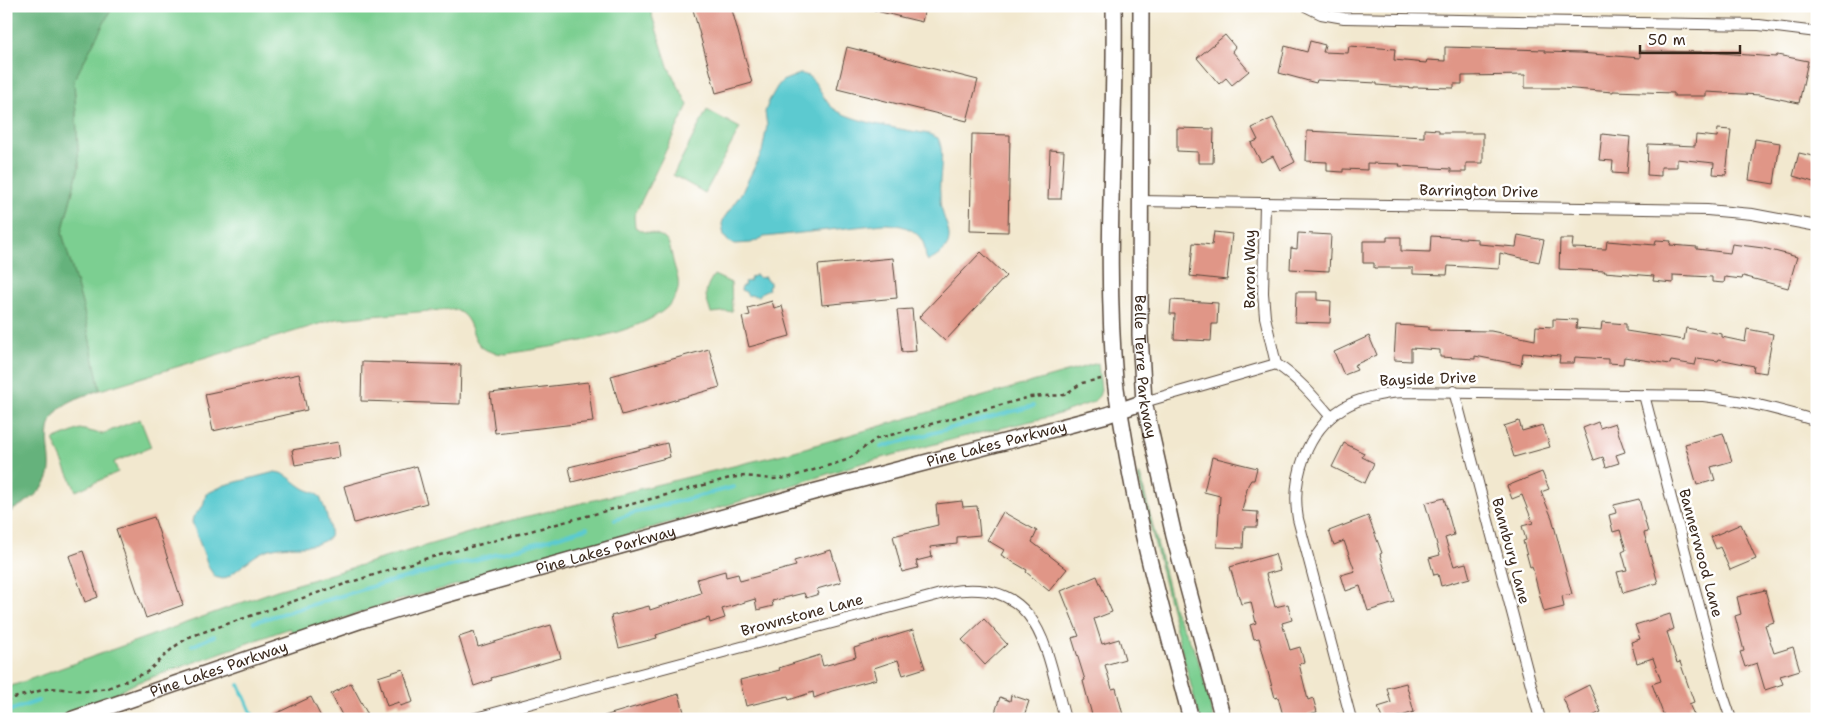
<svg xmlns="http://www.w3.org/2000/svg" width="1823" height="725" viewBox="0 0 1823 725" font-family="'Shantell Sans',sans-serif">
  <rect width="100%" height="100%" fill="#fff"/>
  <filter id="ink" filterUnits="userSpaceOnUse"><feTurbulence type="fractalNoise" baseFrequency=".02" numOctaves="2"/><feDisplacementMap in="SourceGraphic" scale="10" xChannelSelector="R" yChannelSelector="G"/><feConvolveMatrix kernelMatrix="1 2 1 2 8 2 1 2 1" color-interpolation-filters="sRGB"/></filter>
  <filter id="wash" filterUnits="userSpaceOnUse"><feTurbulence type="fractalNoise" baseFrequency=".0096" numOctaves="4" result="noise"/><feDisplacementMap in="SourceGraphic" scale="20" xChannelSelector="R" yChannelSelector="G"/><feGaussianBlur stdDeviation="1.12" result="paint"/><feColorMatrix in="noise" values="0 0 0 0 0 0 0 0 0 0 0 0 0 0 0 0 0 1.4 0 .05"/><feComposite in="paint" operator="in"/></filter>
  <g filter="url(#wash)">
    <rect width="100%" height="100%" fill="#f2e8cf"/>
    <g fill="#7ccf91" stroke="#5c7c58">
      <path d="M112 6H649L668 66 688 105 634 216 635 227C647 236 660 230 668 243 671 248 672 258 674 265 677 275 681 285 676 295 659 335 546 347 506 354 461 353 483 319 453 309L336 319 100 390 83 307 62 233 79 167 74 80Z"/>
      <polygon points="707,110 740,128 705,193 673,175"/>
      <path d="M714 275 731 283 732 311 711 313C705 296 703 291 714 275Z"/>
      <polygon points="1098,363 1101,390 1099,396 1093,402 1053,416 958,438 859,464 768,493 494,575 386,604 294,635 290,628 136,683 93,705 52,719 6,719 6,688 277,590 512,520 791,452"/>
      <polygon points="140,419 151,447 114,462 118,472 76,491 53,440 80,429 102,434"/>
      <polygon points="1140,475 1174,610 1197,655 1214,719 1200,719 1177,633 1138,476"/>
    </g>
    <path fill="#65b27b" stroke="#506e4c" d="M6 6H112V8L74 80 79 167 62 233 83 307 100 390C66 402 44 408 49 450 50 460 52 470 47 480 40 496 21 505 6 514Z"/>
    <g fill="#5ccad0" stroke="#4c7a77">
      <path d="M800 74C817 74 821 99 833 108 850 122 906 130 929 134L938 138C946 152 938 178 940 195 940 200 940 206 942 210 944 221 952 232 948 244 945 251 935 259 928 261 924 256 926 251 924 245 918 228 899 224 883 224L764 237 751 243 734 244 728 241 724 236 722 224 724 218 742 192 762 152 767 126 765 112 769 101 777 87 782 81Z"/>
      <polygon points="756,275 759,278 765,277 766,280 770,282 770,285 768,286 769,289 762,292 759,296 747,295 746,292 741,290 742,286 745,285 744,282 750,281 751,277"/>
      <path d="M275 472C288 473 294 483 305 489 309 491 315 492 319 496 323 501 332 530 330 537 312 551 290 543 269 549 254 554 242 567 229 576L223 579 215 577 209 568 192 522 193 517 203 506 206 494 225 485Z"/>
    </g>
    <g fill="none" stroke-linecap="round" stroke-linejoin="round">
      <g stroke="#5ccad0" stroke-width="4">
        <polyline points="881,447 1033,406"/>
        <polyline points="615,520 633,513 734,487"/>
        <polyline points="254,622 384,583 506,552 587,528"/>
        <polyline points="192,646 214,636"/>
        <polyline points="239,685 254,719"/>
        <polyline points="6,712 38,701"/>
      </g>
    </g>
    <g id="blocks">
      <g fill="#e09687">
        <polygon points="692,6 731,6 752,83 716,93"/>
        <polygon points="872,6 916,6 925,8 922,22 872,10"/>
        <polygon points="1225,35 1235,47 1232,51 1249,71 1232,85 1226,78 1219,84 1197,58"/>
        <polygon points="1310,41 1325,45 1323,52 1348,53 1349,46 1395,49 1394,60 1426,63 1427,60 1445,61 1445,47 1545,50 1545,52 1580,53 1640,58 1640,51 1706,52 1776,57 1777,55 1808,61 1799,103 1760,95 1706,92 1706,96 1674,96 1674,93 1613,91 1613,92 1561,88 1525,88 1525,75 1462,76 1462,84 1454,84 1454,88 1413,87 1413,88 1377,85 1377,83 1317,80 1316,83 1279,73 1285,46 1307,52"/>
        <polygon points="847,47 978,80 967,121 837,89"/>
        <polygon points="1273,118 1295,162 1280,170 1273,156 1261,162 1251,143 1258,140 1252,128"/>
        <polygon points="1177,128 1214,129 1213,163 1198,163 1198,152 1177,151"/>
        <polygon points="1424,129 1439,130 1439,133 1483,133 1483,163 1466,163 1466,172 1451,172 1451,169 1399,166 1400,164 1367,163 1367,170 1343,169 1343,172 1327,171 1327,162 1306,161 1307,131 1424,137"/>
        <polygon points="1718,129 1731,130 1726,175 1713,174 1714,163 1677,159 1677,167 1661,167 1661,176 1647,175 1648,144 1695,146 1696,135 1717,137"/>
        <polygon points="972,134 1010,135 1008,232 970,231"/>
        <polygon points="1602,134 1630,137 1627,174 1612,173 1613,161 1599,160"/>
        <polygon points="1755,139 1780,143 1774,184 1749,180"/>
        <polygon points="1050,150 1064,151 1061,199 1048,199"/>
        <polygon points="1799,153 1817,157 1817,183 1793,176"/>
        <polygon points="1214,232 1232,234 1227,280 1190,276 1193,243 1212,245"/>
        <polygon points="1298,233 1331,235 1329,271 1290,269 1291,248 1297,249"/>
        <polygon points="1518,235 1544,240 1539,262 1500,253 1499,269 1448,266 1447,275 1413,274 1413,268 1374,268 1374,263 1363,263 1363,241 1387,241 1387,237 1401,237 1401,251 1430,252 1431,236 1478,239 1478,244 1516,247"/>
        <polygon points="1560,239 1573,239 1572,248 1606,249 1607,241 1655,245 1656,240 1671,241 1670,245 1697,247 1697,249 1730,253 1732,244 1763,248 1797,257 1788,288 1743,276 1742,279 1725,277 1724,283 1712,282 1712,277 1673,275 1673,283 1653,281 1654,276 1604,272 1605,271 1559,269"/>
        <polygon points="981,252 1006,276 945,341 919,317"/>
        <polygon points="893,258 897,298 822,305 818,265"/>
        <polygon points="1296,292 1317,292 1317,300 1331,301 1330,323 1295,322"/>
        <polygon points="1171,300 1218,303 1217,324 1212,324 1211,341 1174,339 1175,314 1170,314"/>
        <polygon points="772,301 774,308 782,306 790,336 749,347 742,317 750,315 748,308"/>
        <polygon points="912,309 916,351 902,352 897,310"/>
        <polygon points="1553,319 1577,320 1576,328 1601,330 1602,322 1626,324 1626,331 1684,340 1686,328 1722,334 1722,337 1745,342 1747,329 1773,334 1766,373 1753,371 1754,366 1719,359 1718,361 1697,358 1695,365 1671,361 1670,364 1624,357 1623,364 1608,363 1608,359 1575,357 1574,363 1559,363 1560,356 1523,353 1521,365 1475,356 1475,359 1440,357 1440,350 1411,348 1411,361 1394,360 1396,325 1429,327 1429,330 1491,331 1535,340 1536,326 1553,327"/>
        <polygon points="1369,336 1377,355 1354,365 1357,370 1344,375 1334,352"/>
        <polygon points="709,349 720,387 622,415 611,376"/>
        <polygon points="362,362 461,365 460,404 361,401"/>
        <polygon points="299,374 307,410 213,431 205,394"/>
        <polygon points="588,382 593,422 495,433 490,393"/>
        <polygon points="1519,421 1522,431 1543,425 1550,447 1514,457 1504,426"/>
        <polygon points="1598,422 1600,428 1615,423 1625,452 1616,455 1619,463 1606,467 1603,457 1594,460 1583,428"/>
        <polygon points="1723,433 1732,461 1711,467 1715,480 1697,485 1685,444"/>
        <polygon points="338,442 340,457 295,465 292,450"/>
        <polygon points="667,443 670,457 572,482 569,467"/>
        <polygon points="1344,443 1364,453 1362,457 1374,463 1365,483 1332,467"/>
        <polygon points="1212,457 1257,468 1254,480 1251,480 1248,485 1242,511 1258,512 1257,527 1244,527 1243,548 1217,547 1220,496 1204,492"/>
        <polygon points="417,466 427,503 354,523 344,486"/>
        <polygon points="1542,472 1549,489 1541,492 1552,518 1572,594 1562,596 1564,607 1544,612 1532,566 1530,567 1523,541 1526,540 1522,526 1533,523 1522,495 1512,499 1507,486"/>
        <polygon points="1444,498 1454,535 1445,538 1454,566 1466,563 1470,578 1441,586 1438,574 1434,575 1429,558 1440,555 1425,503"/>
        <polygon points="1639,499 1648,532 1644,533 1658,583 1623,593 1617,572 1627,570 1622,552 1626,550 1620,530 1613,532 1609,515 1616,513 1614,505"/>
        <polygon points="962,501 963,507 977,506 980,535 957,537 957,544 930,547 932,557 916,561 918,568 902,572 893,536 938,525 936,504"/>
        <polygon points="1003,512 1037,531 1032,542 1067,569 1049,591 1026,572 1027,570 1001,555 1004,550 987,540"/>
        <polygon points="1368,516 1382,553 1380,554 1395,603 1368,611 1360,586 1346,591 1341,575 1355,571 1344,541 1334,545 1329,531"/>
        <polygon points="154,517 183,605 146,618 116,529"/>
        <polygon points="1741,524 1756,559 1730,570 1720,547 1716,549 1711,537"/>
        <polygon points="831,550 841,582 817,589 819,594 806,598 804,593 772,601 773,606 757,610 755,599 722,609 725,618 710,623 709,618 656,635 657,638 619,648 611,616 649,606 650,610 701,593 697,579 725,571 726,577 738,574 740,581 796,566 794,561"/>
        <polygon points="83,551 98,597 85,602 69,556"/>
        <polygon points="1275,554 1280,570 1266,574 1275,607 1288,604 1292,620 1282,623 1290,650 1300,647 1304,662 1299,664 1308,700 1313,698 1317,712 1308,714 1309,719 1284,719 1278,697 1275,698 1259,638 1254,639 1250,625 1256,623 1251,602 1241,604 1230,567"/>
        <polygon points="1097,576 1112,612 1094,619 1102,644 1119,639 1125,659 1105,665 1112,689 1116,688 1124,719 1093,719 1083,681 1085,680 1072,638 1079,636 1061,591"/>
        <polygon points="1765,590 1774,622 1765,625 1774,653 1793,647 1800,670 1780,676 1783,684 1765,690 1757,663 1745,667 1740,652 1744,651 1735,616 1741,614 1737,597"/>
        <polygon points="1670,614 1674,629 1667,632 1677,663 1680,662 1694,702 1689,704 1696,719 1665,719 1652,684 1661,681 1653,658 1637,663 1631,642 1640,639 1635,625"/>
        <polygon points="984,619 1007,644 985,665 962,640"/>
        <polygon points="551,625 561,658 491,678 492,680 474,686 459,637 474,632 478,647"/>
        <polygon points="913,630 925,668 903,675 898,660 874,668 877,679 832,691 814,698 813,692 789,700 788,696 746,706 740,680 780,670 779,668 820,655 823,666 856,657 854,648"/>
        <polygon points="403,669 413,702 400,706 399,702 387,706 378,677"/>
        <polygon points="351,683 367,713 357,719 344,719 331,694"/>
        <polygon points="1406,683 1414,712 1392,719 1382,719 1378,707 1391,703 1387,688"/>
        <polygon points="1589,685 1601,712 1586,719 1572,719 1563,698"/>
        <polygon points="679,694 686,719 604,719 604,716"/>
        <polygon points="1011,695 1029,701 1023,719 993,719 1000,697 1010,701"/>
        <polygon points="311,697 322,719 264,719"/>
      </g>
    </g>
  </g>
  <g filter="url(#ink)">
    <use href="#blocks" fill-opacity="0" stroke="#564639" stroke-width="1"/>
    <g fill="none" stroke-linecap="round" stroke-linejoin="round">
      <g stroke="#564639" stroke-width="12">
        <g id="street">
          <polyline points="1305,6 1321,14 1344,18 1759,25 1817,32"/>
          <polyline points="1139,201 1707,210 1752,214 1817,226"/>
          <polyline points="1265,203 1263,293 1265,317 1276,364"/>
          <polyline points="1454,391 1540,719"/>
          <polyline points="1644,395 1721,689 1731,719"/>
          <path d="M1144 402 1276 364C1298 378 1314 397 1331 417"/>
          <path d="M472 719 948 592C1041 576 1046 650 1065 719"/>
          <path d="M1351 719 1298 519C1291 479 1306 431 1343 408 1361 397 1383 393 1405 392L1703 396C1742 400 1779 409 1817 421"/>
        </g>
      </g>
      <g stroke="#564639" stroke-width="18">
        <g id="secondary">
          <path d="M1114 6C1116 131 1104 256 1115 380 1117 399 1121 417 1124 436 1139 532 1166 625 1191 719"/>
          <path id="s1" d="M1141 6 1140 335 1144 402 1174 536 1223 719"/>
          <path id="s2" d="M73 719 362 620 427 600 813 492 1107 415 1144 402"/>
        </g>
      </g>
      <polyline stroke="#564639" stroke-width="2.5" stroke-dasharray="4 4" stroke-linecap="butt" points="6,700 50,688 86,691 108,688 147,672 174,647 189,637 326,590 421,560 730,478 745,476 772,479 787,478 847,460 876,439 1030,397 1064,395 1082,383 1101,379"/>
      <use href="#street" stroke="#fff" stroke-width="10"/>
      <use href="#secondary" stroke="#fff" stroke-width="15"/>
    </g>
  </g>
  <g text-anchor="middle" stroke-width="5" stroke-linejoin="round" paint-order="stroke">
    <g font-size="15" fill="#3b2a1e" stroke="#fff">
      <text transform="translate(1479 191) rotate(1)" y="5">Barrington Drive</text>
      <text transform="translate(1250 269) rotate(-90)" y="5">Baron Way</text>
      <text dy="5" stroke="none"><textPath href="#s1" startOffset="361">Belle Terre Parkway</textPath></text>
      <text transform="translate(1428 379) rotate(-2)" y="5">Bayside Drive</text>
      <text dy="5" stroke="none"><textPath href="#s2" startOffset="964">Pine Lakes Parkway</textPath></text>
      <text dy="5" stroke="none"><textPath href="#s2" startOffset="559">Pine Lakes Parkway</textPath></text>
      <text transform="translate(1511 551) rotate(75)" y="5">Bannbury Lane</text>
      <text transform="translate(1701 553) rotate(75)" y="5">Bannerwood Lane</text>
      <text transform="translate(802 615) rotate(-15)" y="5">Brownstone Lane</text>
      <text dy="5" stroke="none"><textPath href="#s2" startOffset="154">Pine Lakes Parkway</textPath></text>
    </g>
  </g>
  <rect width="1823" height="725" fill="none" stroke="#fff" stroke-width="25"/>
  <path d="M1640 45v8h100v-8" fill="none" stroke="#3b2a1e" stroke-width="2.5"/>
  <text x="1648" y="45" font-size="15" fill="#3b2a1e" stroke="#ffffff" stroke-width="4" paint-order="stroke">50 m</text>
</svg>
